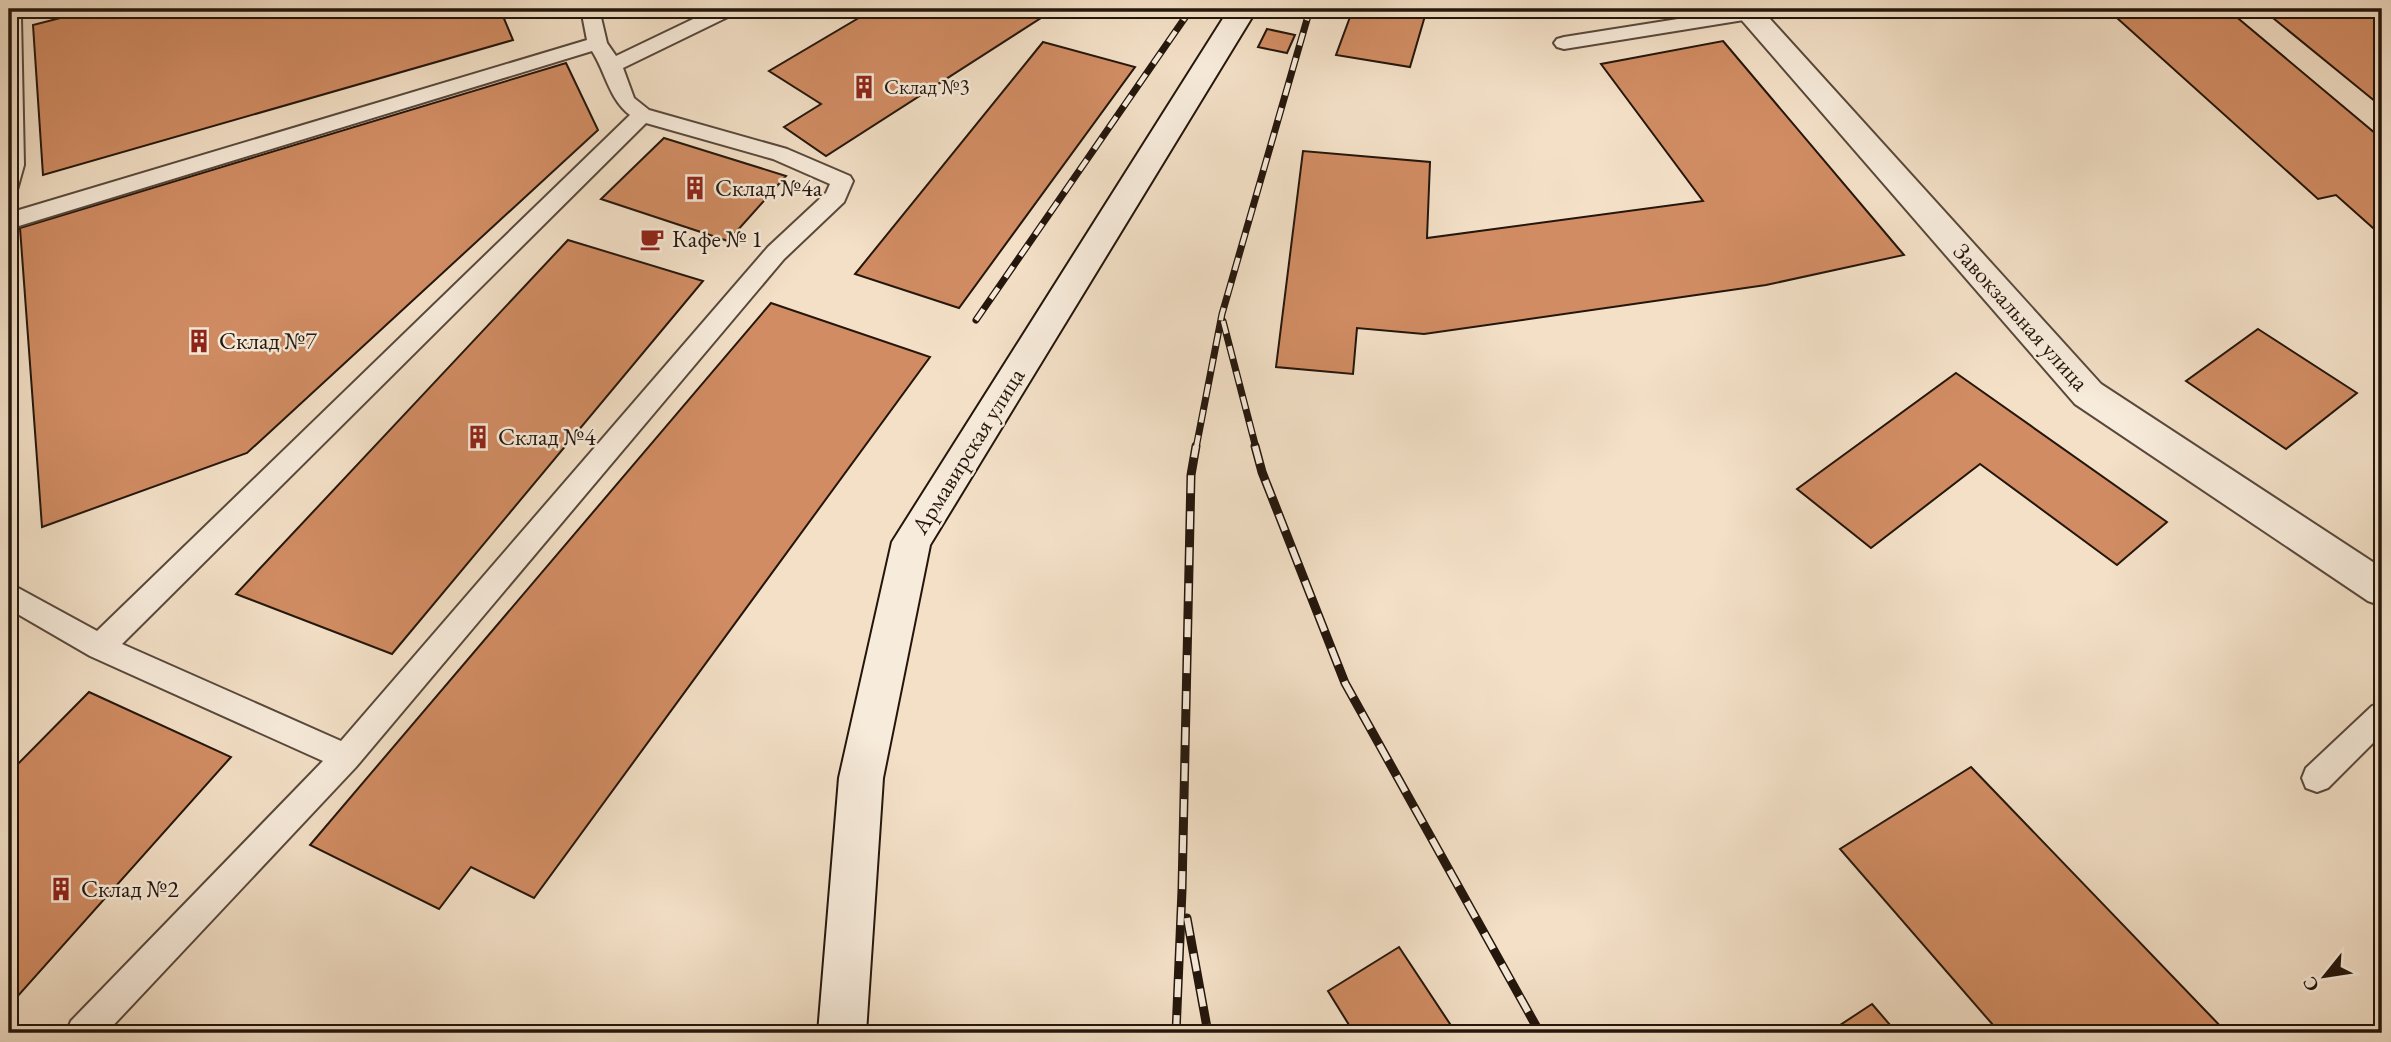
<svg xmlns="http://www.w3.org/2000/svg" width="2391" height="1042" viewBox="0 0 2391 1042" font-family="'EB Garamond',serif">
  <rect width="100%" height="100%" fill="#f3e0c7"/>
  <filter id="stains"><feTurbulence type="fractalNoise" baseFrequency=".00286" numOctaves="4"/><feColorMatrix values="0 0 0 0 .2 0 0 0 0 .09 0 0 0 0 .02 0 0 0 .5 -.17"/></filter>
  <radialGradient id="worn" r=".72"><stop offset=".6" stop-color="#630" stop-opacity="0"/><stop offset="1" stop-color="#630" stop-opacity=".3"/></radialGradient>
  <g fill="#d18c63" stroke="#24160c" stroke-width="2">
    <polygon points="95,9 500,9 513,40 43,175 33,25"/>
    <polygon points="874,9 1055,9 826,156 784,127 821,104 769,71"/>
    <polygon points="1353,9 1427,9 1410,67 1336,55"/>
    <polygon points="1595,9 1661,9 1602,18"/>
    <polygon points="2107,9 2227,9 2382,139 2382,236 2336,195 2318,199"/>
    <polygon points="2262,9 2382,9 2382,107"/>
    <polygon points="1267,29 1295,35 1287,53 1258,47"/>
    <polygon points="1723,41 1904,255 1766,285 1424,334 1357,328 1353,374 1276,367 1303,151 1430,162 1427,238 1703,201 1601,64"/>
    <polygon points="1043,42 1135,67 959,308 855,274"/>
    <polygon points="566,63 598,130 247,453 42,527 20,228"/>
    <polygon points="664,138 786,176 728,241 601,199"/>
    <polygon points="568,240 703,281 392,654 236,594"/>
    <polygon points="771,303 930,357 534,898 471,867 439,909 310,845"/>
    <polygon points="2258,329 2357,393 2286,449 2186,381"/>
    <polygon points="1956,373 2167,522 2117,565 1980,464 1871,548 1797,489"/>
    <polygon points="89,692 231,757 9,1006 9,773"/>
    <polygon points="1971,767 2227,1033 2000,1033 1840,849"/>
    <polygon points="1399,947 1456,1033 1354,1033 1328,991"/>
    <polygon points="1872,1004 1897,1033 1828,1033"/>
  </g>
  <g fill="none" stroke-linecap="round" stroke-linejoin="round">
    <g stroke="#58483b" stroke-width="4">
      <g id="service">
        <polygon points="9,9 30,9 21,17 24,165 17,190 9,192"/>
        <path d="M581 9H599L607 43 616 56 714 9H738L736 13 623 68 634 98 649 110 787 149 850 176 853 181 844 202 784 259 356 767 106 1033H66L71 1021 323 761 90 656 9 609V583L97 631 630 115C609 99 606 73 592 51L9 229V213L587 40ZM646 123 773 159 830 184 826 193 768 247 341 741 122 644Z"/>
        <polygon points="1741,9 1756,9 1760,13 1750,19 1564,49 1557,47 1554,43 1557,39 1564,37"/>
        <polygon points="2382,702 2382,734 2328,788 2317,792 2306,788 2302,778 2306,768 2372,706"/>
      </g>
    </g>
    <g stroke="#58483b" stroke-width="4">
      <polygon id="minor" points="1732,9 1761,9 2101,384 2382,568 2382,606 2368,601 2075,404"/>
    </g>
    <g stroke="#24160c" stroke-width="4">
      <polygon id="secondary" points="1229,9 1257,9 930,545 883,778 866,1033 818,1033 839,778 892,542"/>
    </g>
    <use href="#service" fill="#f7ebdb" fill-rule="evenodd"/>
    <use href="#minor" fill="#f7ebdb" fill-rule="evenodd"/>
    <use href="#secondary" fill="#f7ebdb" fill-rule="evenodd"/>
    <g stroke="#24160c" stroke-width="7">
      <g id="rail-far1">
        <polyline points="976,320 1191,9"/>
        <polyline points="1223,321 1256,448"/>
        <polyline points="1196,448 1222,314 1310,9"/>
      </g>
    </g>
    <g stroke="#24160c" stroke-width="9">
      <g id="rail">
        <polyline points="1255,446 1262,472 1345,683 1540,1033"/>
        <polyline points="1187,918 1208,1033"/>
        <polyline points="1176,1033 1182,890 1191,475 1196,446"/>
      </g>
    </g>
    <use href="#rail-far1" stroke="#f7ebdb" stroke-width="4.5" stroke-dasharray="13" stroke-linecap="butt"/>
    <use href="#rail" stroke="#f7ebdb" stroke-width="6" stroke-dasharray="18" stroke-linecap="butt"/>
  </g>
  <defs>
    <g id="building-bare" transform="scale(1.89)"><path d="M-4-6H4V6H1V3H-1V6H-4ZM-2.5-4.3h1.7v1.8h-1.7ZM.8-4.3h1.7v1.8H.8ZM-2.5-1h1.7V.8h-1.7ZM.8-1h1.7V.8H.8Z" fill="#8f2418" stroke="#f7ebdb" stroke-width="2.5" paint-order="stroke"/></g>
    <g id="cafe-bare" transform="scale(1.89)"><path d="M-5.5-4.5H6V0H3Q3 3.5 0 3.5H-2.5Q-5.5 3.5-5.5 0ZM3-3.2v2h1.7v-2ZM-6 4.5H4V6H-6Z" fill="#8f2418" stroke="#f7ebdb" stroke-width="2.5" paint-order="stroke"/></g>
  </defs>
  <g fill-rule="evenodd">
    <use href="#building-bare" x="864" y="87"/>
    <use href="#building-bare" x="695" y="188"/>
    <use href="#cafe-bare" x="652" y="239"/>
    <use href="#building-bare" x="199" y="341"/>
    <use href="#building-bare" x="478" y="437"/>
    <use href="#building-bare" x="61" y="889"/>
  </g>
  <g text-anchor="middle" stroke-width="5" stroke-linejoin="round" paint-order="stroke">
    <g font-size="21" fill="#24160c" stroke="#f7ebdb" text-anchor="start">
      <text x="884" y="94">Склад №3</text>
    </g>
    <g font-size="24" fill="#24160c" stroke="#f7ebdb" text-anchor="start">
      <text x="715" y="196">Склад №4а</text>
      <text x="672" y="247">Кафе № 1</text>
      <text x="219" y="349">Склад №7</text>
      <text x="498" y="445">Склад №4</text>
      <text x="81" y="897">Склад №2</text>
    </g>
    <g font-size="24" fill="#24160c" stroke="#f7ebdb">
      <text transform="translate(2021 317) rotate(48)" y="8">Завокзальная улица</text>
      <text transform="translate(968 451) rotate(-58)" y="8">Армавирская улица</text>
    </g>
  </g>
  <rect width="2391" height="1042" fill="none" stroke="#f3e0c7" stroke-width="35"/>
  <rect x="10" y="10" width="2370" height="1021" fill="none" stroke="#24160c" stroke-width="3.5"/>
  <rect x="18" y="18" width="2356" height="1007" fill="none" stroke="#24160c" stroke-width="2"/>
  <g transform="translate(2325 976) rotate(240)" stroke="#f7ebdb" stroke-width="5" paint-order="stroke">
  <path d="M0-5L12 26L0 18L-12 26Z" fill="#24160c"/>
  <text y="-10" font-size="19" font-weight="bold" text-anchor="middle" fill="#24160c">С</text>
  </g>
  <rect width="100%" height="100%" filter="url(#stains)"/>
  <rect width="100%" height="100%" fill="url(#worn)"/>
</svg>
